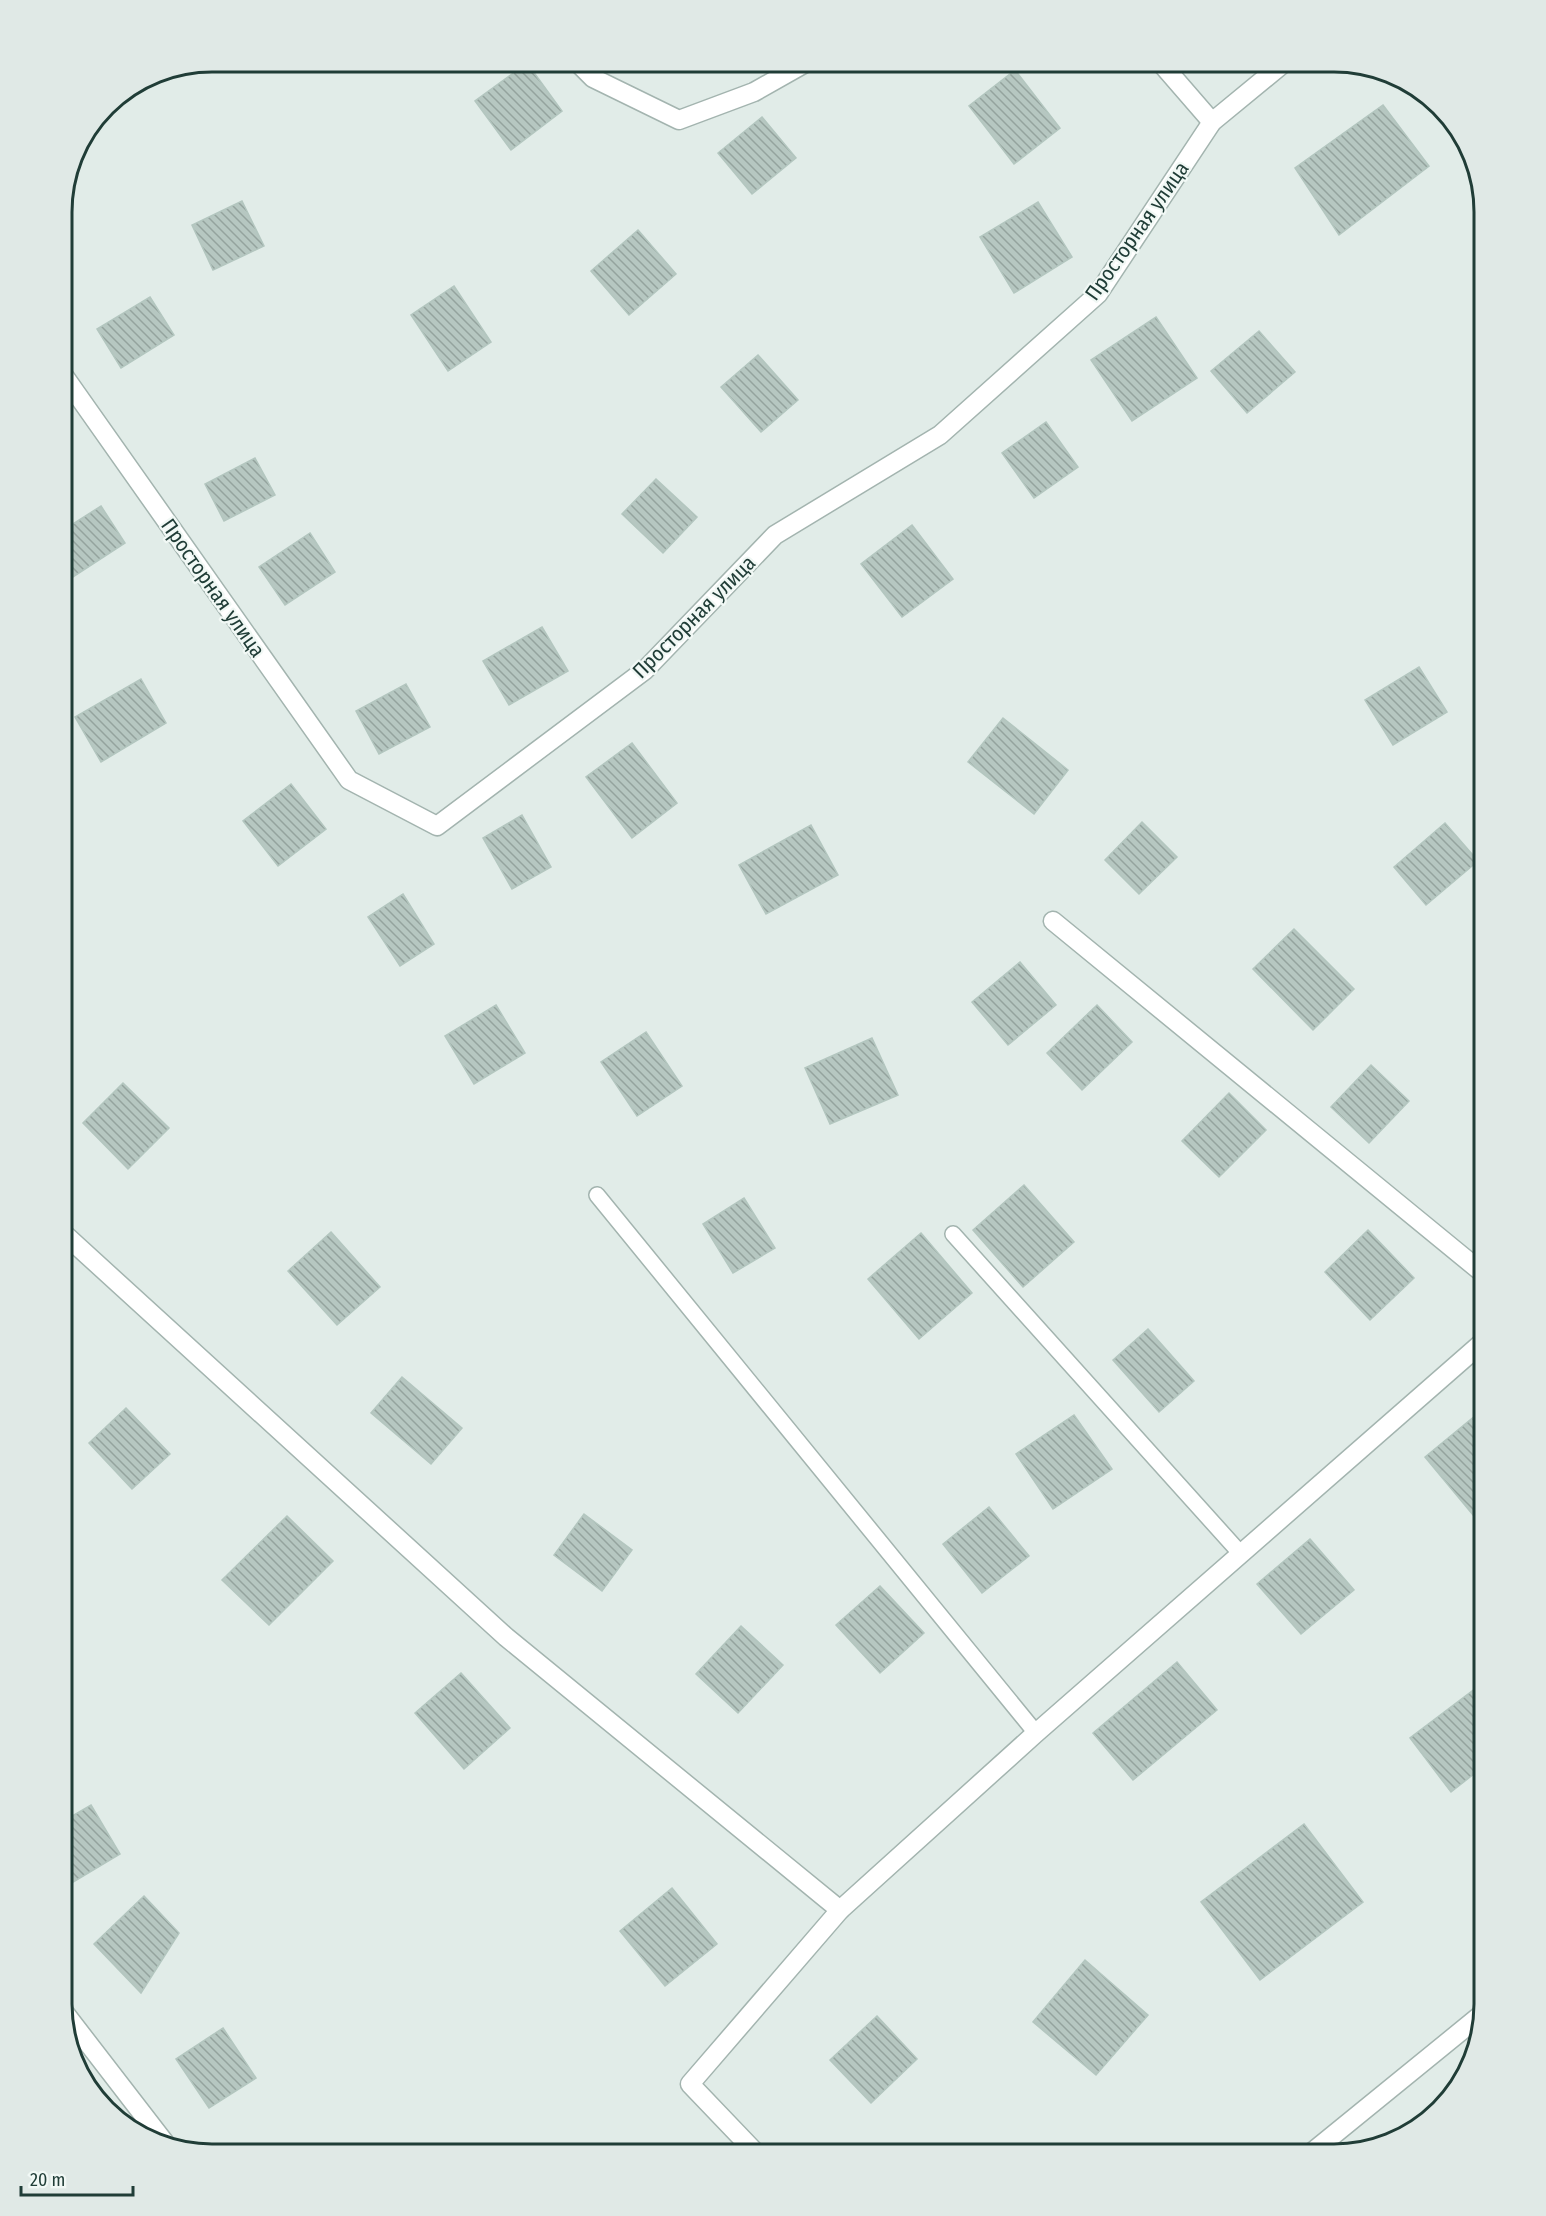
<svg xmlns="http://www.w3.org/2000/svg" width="1546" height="2216" viewBox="0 0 1546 2216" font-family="'Fira Sans Condensed',sans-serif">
  <defs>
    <pattern id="building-back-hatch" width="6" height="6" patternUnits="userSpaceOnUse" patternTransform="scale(1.5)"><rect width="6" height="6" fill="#b6c7c1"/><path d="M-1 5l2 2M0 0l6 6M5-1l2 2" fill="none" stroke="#94a39e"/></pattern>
  </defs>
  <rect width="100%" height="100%" fill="#e1ece8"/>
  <g fill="url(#building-back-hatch)" stroke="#b3c6bf" stroke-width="1.5">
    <polygon points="527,63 562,111 511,150 475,101"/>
    <polygon points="1015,70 1060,128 1014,164 969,106"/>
    <polygon points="1383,105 1429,166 1339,235 1295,168"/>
    <polygon points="762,117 796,158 752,194 718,153"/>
    <polygon points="242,201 264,246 213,270 192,225"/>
    <polygon points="1038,202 1072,257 1014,293 980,237"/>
    <polygon points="638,230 676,274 629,315 591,271"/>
    <polygon points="454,286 491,342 448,371 411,315"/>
    <polygon points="150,297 174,335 121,368 97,329"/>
    <polygon points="1156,317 1197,378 1132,421 1091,360"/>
    <polygon points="1259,331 1295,372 1247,413 1211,371"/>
    <polygon points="758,355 798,400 761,432 721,387"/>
    <polygon points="1046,422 1078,467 1034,498 1002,453"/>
    <polygon points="255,458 275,495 224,521 205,484"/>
    <polygon points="656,479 697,517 663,553 622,514"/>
    <polygon points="101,506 125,543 62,584 62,531"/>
    <polygon points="912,525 953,579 902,617 861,564"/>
    <polygon points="310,533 335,572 285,605 259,567"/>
    <polygon points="542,627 568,671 509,705 483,661"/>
    <polygon points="1419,667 1447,712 1393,745 1365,700"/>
    <polygon points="141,679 166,723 101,762 75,717"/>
    <polygon points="406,684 430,727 379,754 356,711"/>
    <polygon points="1003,718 1068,770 1034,814 968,762"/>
    <polygon points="632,743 677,803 632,838 586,777"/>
    <polygon points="291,784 326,829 278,866 243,821"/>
    <polygon points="522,815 551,867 512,889 483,838"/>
    <polygon points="1142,822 1177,857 1139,894 1105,860"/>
    <polygon points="1445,823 1478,861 1426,905 1394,867"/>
    <polygon points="811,825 838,875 766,914 739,865"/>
    <polygon points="403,894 434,944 400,966 368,917"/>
    <polygon points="1294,929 1354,989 1313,1030 1253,969"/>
    <polygon points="1020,962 1056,1005 1008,1045 972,1002"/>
    <polygon points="496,1005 525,1053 474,1084 445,1036"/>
    <polygon points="1097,1005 1132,1042 1082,1090 1047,1053"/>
    <polygon points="646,1032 682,1086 637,1116 601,1062"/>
    <polygon points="872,1038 898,1095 830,1124 805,1068"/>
    <polygon points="1371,1065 1409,1101 1369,1143 1331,1107"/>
    <polygon points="123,1083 169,1128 128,1169 83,1123"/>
    <polygon points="1229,1093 1266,1130 1219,1177 1182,1141"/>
    <polygon points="1484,1139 1484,1155 1476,1147"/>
    <polygon points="1024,1185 1074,1242 1023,1287 973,1230"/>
    <polygon points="744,1198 775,1248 733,1273 703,1224"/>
    <polygon points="1368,1230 1414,1278 1370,1320 1325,1272"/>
    <polygon points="331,1232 380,1287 337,1325 288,1271"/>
    <polygon points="921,1233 972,1293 919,1339 868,1279"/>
    <polygon points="1148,1329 1194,1381 1159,1412 1113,1360"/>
    <polygon points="402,1377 462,1428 431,1464 371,1413"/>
    <polygon points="126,1408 170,1454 132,1489 89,1443"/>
    <polygon points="1074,1415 1112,1469 1053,1509 1016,1454"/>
    <polygon points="1476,1415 1484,1426 1484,1505 1473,1515 1425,1457"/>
    <polygon points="989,1507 1029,1556 982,1593 943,1544"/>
    <polygon points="584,1514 632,1550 602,1591 554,1555"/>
    <polygon points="287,1516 333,1561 269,1625 222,1580"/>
    <polygon points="1310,1539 1354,1590 1301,1634 1257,1584"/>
    <polygon points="880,1586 924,1633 880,1673 836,1625"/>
    <polygon points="741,1626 783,1665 738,1713 696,1674"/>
    <polygon points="1177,1662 1217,1710 1133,1780 1093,1733"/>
    <polygon points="461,1673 510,1728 464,1769 415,1713"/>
    <polygon points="1484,1682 1484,1766 1451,1792 1410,1738"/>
    <polygon points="91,1805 120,1854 70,1884 62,1869 62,1822"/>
    <polygon points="1304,1824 1363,1902 1260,1980 1201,1902"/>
    <polygon points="672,1888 717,1944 665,1986 620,1931"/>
    <polygon points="144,1896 179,1933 141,1993 94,1944"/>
    <polygon points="1085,1960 1148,2015 1096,2075 1033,2022"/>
    <polygon points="877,2016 917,2059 871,2103 830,2060"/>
    <polygon points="223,2028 256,2078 209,2108 176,2059"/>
  </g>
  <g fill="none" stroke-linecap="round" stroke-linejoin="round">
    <g stroke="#a3b4af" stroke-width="18">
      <g id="lane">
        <polyline points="597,1195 1036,1733"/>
        <polyline points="953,1234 1241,1554"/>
      </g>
    </g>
    <g stroke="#a3b4af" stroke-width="21">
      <g id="street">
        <polyline points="577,62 593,78 679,120 754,92 807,62"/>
        <polyline points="1160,62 1212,122"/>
        <polyline points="62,373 349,780 437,826 645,670 775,535 940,435 1098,294 1212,122 1285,62"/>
        <polyline points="1053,921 1484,1274"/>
        <polyline points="62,1232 506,1637 840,1910"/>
        <polyline points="64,2012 165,2143"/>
        <polyline points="757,2154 690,2084 840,1910 1036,1733 1484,1341"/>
        <polyline points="1310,2154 1482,2014"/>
      </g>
    </g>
    <use href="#lane" stroke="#fff" stroke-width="15"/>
    <use href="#street" stroke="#fff" stroke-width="18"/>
  </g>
  <g text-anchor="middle" stroke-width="4.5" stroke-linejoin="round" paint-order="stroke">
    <g font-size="21" fill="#203d37" stroke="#f1f8f5">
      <text transform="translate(1137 231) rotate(-55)" y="7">Просторная улица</text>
      <text transform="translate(213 588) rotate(55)" y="7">Просторная улица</text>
      <text transform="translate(694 617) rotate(-45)" y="7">Просторная улица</text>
    </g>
  </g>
  <path d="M0 0H1546V2216H0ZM212 72H1334A140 140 0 0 1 1474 212V2004A140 140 0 0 1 1334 2144H212A140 140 0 0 1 72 2004V212A140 140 0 0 1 212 72Z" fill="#e0e9e6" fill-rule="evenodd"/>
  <path fill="none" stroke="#203d37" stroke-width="3" d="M212 72H1334A140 140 0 0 1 1474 212V2004A140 140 0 0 1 1334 2144H212A140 140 0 0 1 72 2004V212A140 140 0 0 1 212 72Z"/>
  <path d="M21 2186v9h112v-9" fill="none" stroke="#203d37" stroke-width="3"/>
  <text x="30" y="2186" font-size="18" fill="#203d37" stroke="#f1f8f5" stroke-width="4.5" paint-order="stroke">20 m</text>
</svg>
